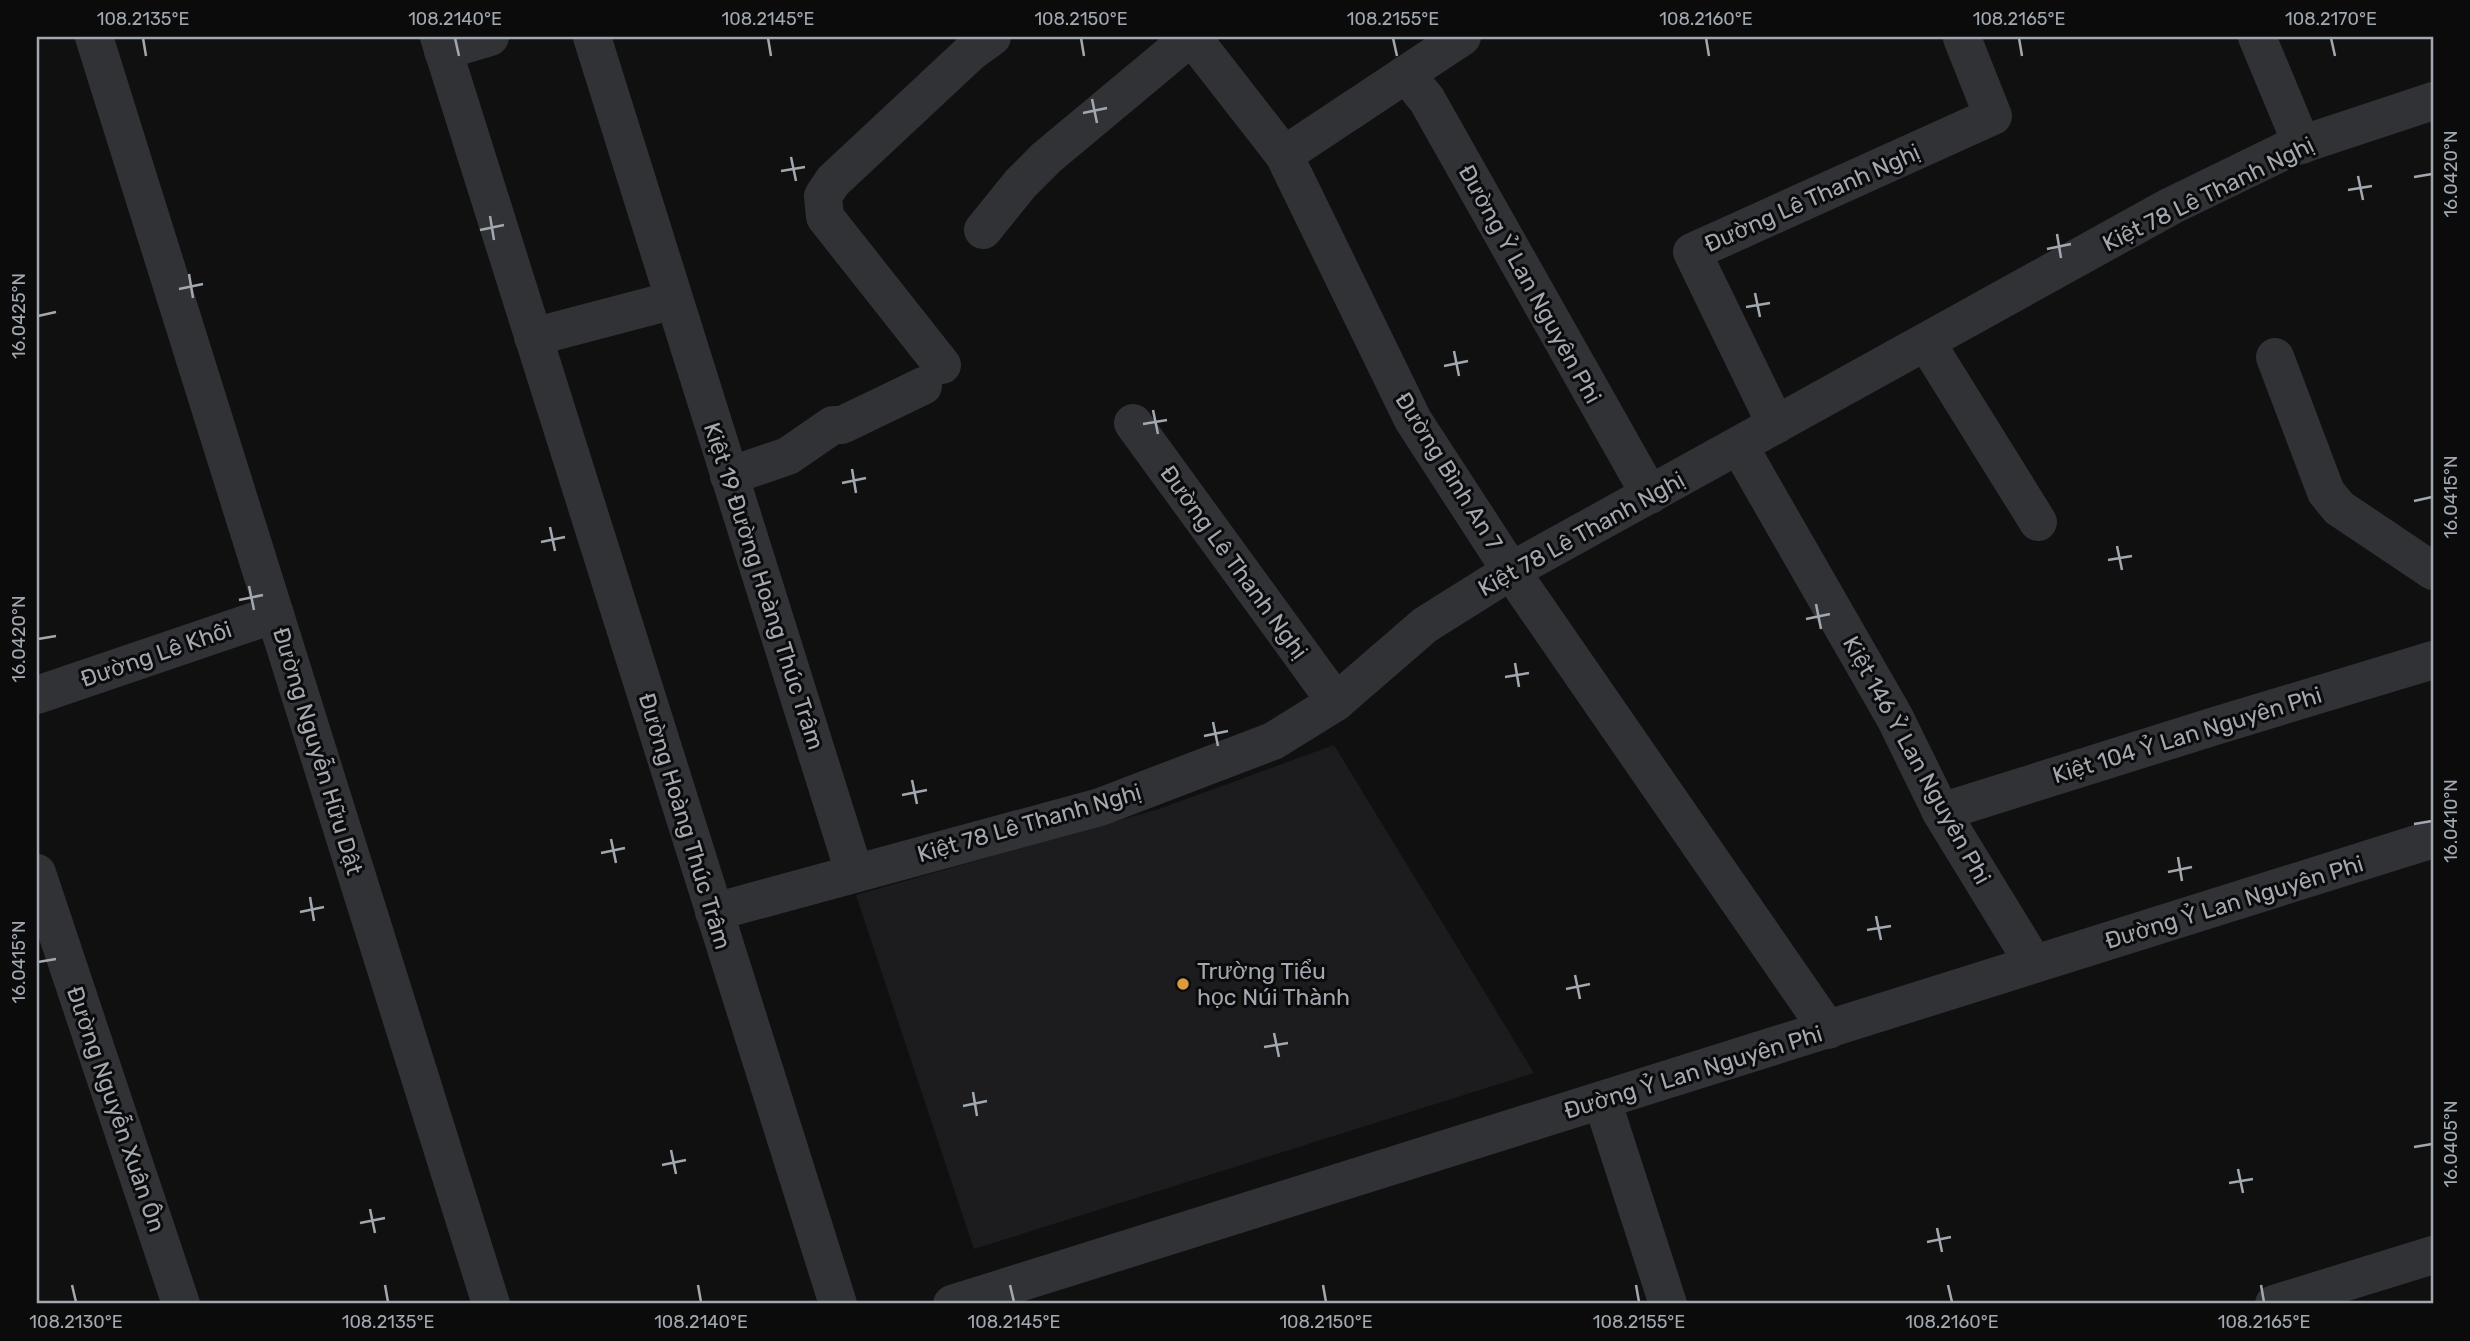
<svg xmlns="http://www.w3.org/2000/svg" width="2470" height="1341" viewBox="0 0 2470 1341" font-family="Rubik,sans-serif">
  <rect width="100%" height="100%" fill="#101011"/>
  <polygon fill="#1c1c1e" points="1334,745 1534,1073 974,1249 856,895 1159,809"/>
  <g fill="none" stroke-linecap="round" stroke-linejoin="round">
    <g stroke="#313235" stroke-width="38">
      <polyline points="94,37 491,1304"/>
      <polyline points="439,37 838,1304"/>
      <polyline points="592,37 854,872"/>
      <polyline points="1192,37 1284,155 1413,420 1511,571 1828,1030"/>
      <polyline points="2257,37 2302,145"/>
      <polyline points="443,51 490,37"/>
      <polyline points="1406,74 1427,100 1650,495"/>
      <polyline points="1284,155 1462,37"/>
      <polyline points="983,230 1021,183 1046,158 1191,37"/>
      <polyline points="533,337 674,300"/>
      <polyline points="1926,342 2038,522"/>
      <polyline points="2275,357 2326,492 2339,508 2433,571"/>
      <polyline points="942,365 825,217 823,196 833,181 970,53 992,37"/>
      <polyline points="1133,423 1336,702"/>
      <polyline points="1776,425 1692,252 1993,116 1962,38"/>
      <polyline points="1739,446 1895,718 1941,812 2034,964"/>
      <polyline points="729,476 788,456 833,425 842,425 923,386"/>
      <polyline points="37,695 275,614"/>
      <polyline points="1941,812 2215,726 2433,660"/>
      <polyline points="37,873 181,1304"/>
      <polyline points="714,912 1100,807 1273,741 1336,702 1425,625 1511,571 2171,206 2288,149 2433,101"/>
      <polyline points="1602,1100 1668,1304"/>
      <polyline points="952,1304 2433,839"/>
      <polyline points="2274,1304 2433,1255"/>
    </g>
  </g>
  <path fill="none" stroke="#a2a8b0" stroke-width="2.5" d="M143 38 146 56M455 38 459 56M768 38 771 56M1081 38 1084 56M1393 38 1397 56M1706 38 1709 56M2019 38 2022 56M2331 38 2335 56M1092 99 1097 123M1083 113 1107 108M791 157 796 181M781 171 805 167M2358 176 2363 200M2414 177 2432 174M2348 190 2372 186M490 216 494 240M480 230 504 225M2057 234 2061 258M2047 249 2071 244M189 274 193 298M179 289 203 284M1755 293 1760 317M1746 307 1770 303M38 316 56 312M1454 351 1459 376M1444 366 1468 361M1153 410 1158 434M1143 424 1167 420M852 469 856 493M842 483 866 478M2414 501 2432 497M550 527 555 551M541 542 565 537M2117 546 2122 570M2108 560 2132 556M249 586 254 610M239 600 263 595M1816 604 1821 629M1806 619 1830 614M38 639 56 636M1515 663 1519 687M1505 677 1529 673M1213 722 1218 746M1204 736 1228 731M912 780 917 804M902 795 927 790M2414 824 2432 821M611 839 616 863M601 853 625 848M2178 857 2182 881M2168 872 2192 867M310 897 314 921M300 912 324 907M1876 916 1881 940M1867 930 1891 926M38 962 56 959M1575 975 1580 999M1566 989 1590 984M1274 1033 1279 1057M1264 1047 1288 1043M973 1092 977 1116M963 1106 987 1101M2414 1147 2432 1144M671 1150 676 1174M662 1165 686 1160M2238 1169 2243 1193M2229 1183 2253 1179M370 1209 375 1233M360 1223 385 1218M1937 1228 1942 1252M1927 1242 1951 1237M72 1285 76 1302M385 1285 388 1302M698 1285 701 1302M1010 1285 1014 1302M1323 1285 1326 1302M1636 1285 1639 1302M1948 1285 1952 1302M2261 1285 2264 1302"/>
  <circle fill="#dc9b3d" stroke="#0b0b0c" stroke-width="2.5" cx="1183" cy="984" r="7"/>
  <g text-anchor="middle" stroke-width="6" stroke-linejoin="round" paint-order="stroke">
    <g font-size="23" fill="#a2a8b0" stroke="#0b0b0c">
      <text transform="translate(2208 194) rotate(-26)" y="8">Kiệt 78 Lê Thanh Nghị</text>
      <text transform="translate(1812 198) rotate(-24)" y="8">Đường Lê Thanh Nghị</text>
      <text transform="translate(1530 284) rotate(61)" y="8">Đường Ỷ Lan Nguyên Phi</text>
      <text transform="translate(1449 471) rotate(58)" y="8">Đường Bình An 7</text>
      <text transform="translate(1581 534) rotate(-29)" y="8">Kiệt 78 Lê Thanh Nghị</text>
      <text transform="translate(1234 562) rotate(54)" y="8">Đường Lê Thanh Nghị</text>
      <text transform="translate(764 586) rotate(72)" y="8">Kiệt 19 Đường Hoàng Thúc Trâm</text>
      <text transform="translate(156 654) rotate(-19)" y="8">Đường Lê Khôi</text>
      <text transform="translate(2187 735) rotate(-17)" y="8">Kiệt 104 Ỷ Lan Nguyên Phi</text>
      <text transform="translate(318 751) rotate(73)" y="8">Đường Nguyễn Hữu Dật</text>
      <text transform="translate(1917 760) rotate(61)" y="8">Kiệt 146 Ỷ Lan Nguyên Phi</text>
      <text transform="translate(685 821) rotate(73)" y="8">Đường Hoàng Thúc Trâm</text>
      <text transform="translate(1029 823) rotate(-16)" y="8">Kiệt 78 Lê Thanh Nghị</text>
      <text transform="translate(2234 902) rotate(-17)" y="8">Đường Ỷ Lan Nguyên Phi</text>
      <text transform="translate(1693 1072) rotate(-17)" y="8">Đường Ỷ Lan Nguyên Phi</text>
      <text transform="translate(116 1109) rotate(71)" y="8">Đường Nguyễn Xuân Ôn</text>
    </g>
    <g font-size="23" fill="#a2a8b0" stroke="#0b0b0c" text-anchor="start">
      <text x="1197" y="979">Trường Tiểu<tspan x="1197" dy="26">học Núi Thành</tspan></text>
    </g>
  </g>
  <rect width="2470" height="1341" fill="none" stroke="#0b0b0c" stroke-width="77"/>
  <rect x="38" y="38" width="2394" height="1264" fill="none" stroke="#a2a8b0" stroke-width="2.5"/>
  <g font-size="18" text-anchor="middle" fill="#a2a8b0">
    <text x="143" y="25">108.2135°E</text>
    <text x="455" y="25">108.2140°E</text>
    <text x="768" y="25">108.2145°E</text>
    <text x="1081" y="25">108.2150°E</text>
    <text x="1393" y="25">108.2155°E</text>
    <text x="1706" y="25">108.2160°E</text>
    <text x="2019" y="25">108.2165°E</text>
    <text x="2331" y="25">108.2170°E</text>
    <text transform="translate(2451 174) rotate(-90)" y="6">16.0420°N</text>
    <text transform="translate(19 316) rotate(-90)" y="6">16.0425°N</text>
    <text transform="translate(2451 497) rotate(-90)" y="6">16.0415°N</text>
    <text transform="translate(19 639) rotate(-90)" y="6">16.0420°N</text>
    <text transform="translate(2451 821) rotate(-90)" y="6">16.0410°N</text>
    <text transform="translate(19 962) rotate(-90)" y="6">16.0415°N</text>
    <text transform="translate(2451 1144) rotate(-90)" y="6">16.0405°N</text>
    <text x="76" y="1328">108.2130°E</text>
    <text x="388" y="1328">108.2135°E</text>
    <text x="701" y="1328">108.2140°E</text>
    <text x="1014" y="1328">108.2145°E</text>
    <text x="1326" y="1328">108.2150°E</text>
    <text x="1639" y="1328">108.2155°E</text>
    <text x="1952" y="1328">108.2160°E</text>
    <text x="2264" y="1328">108.2165°E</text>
  </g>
</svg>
